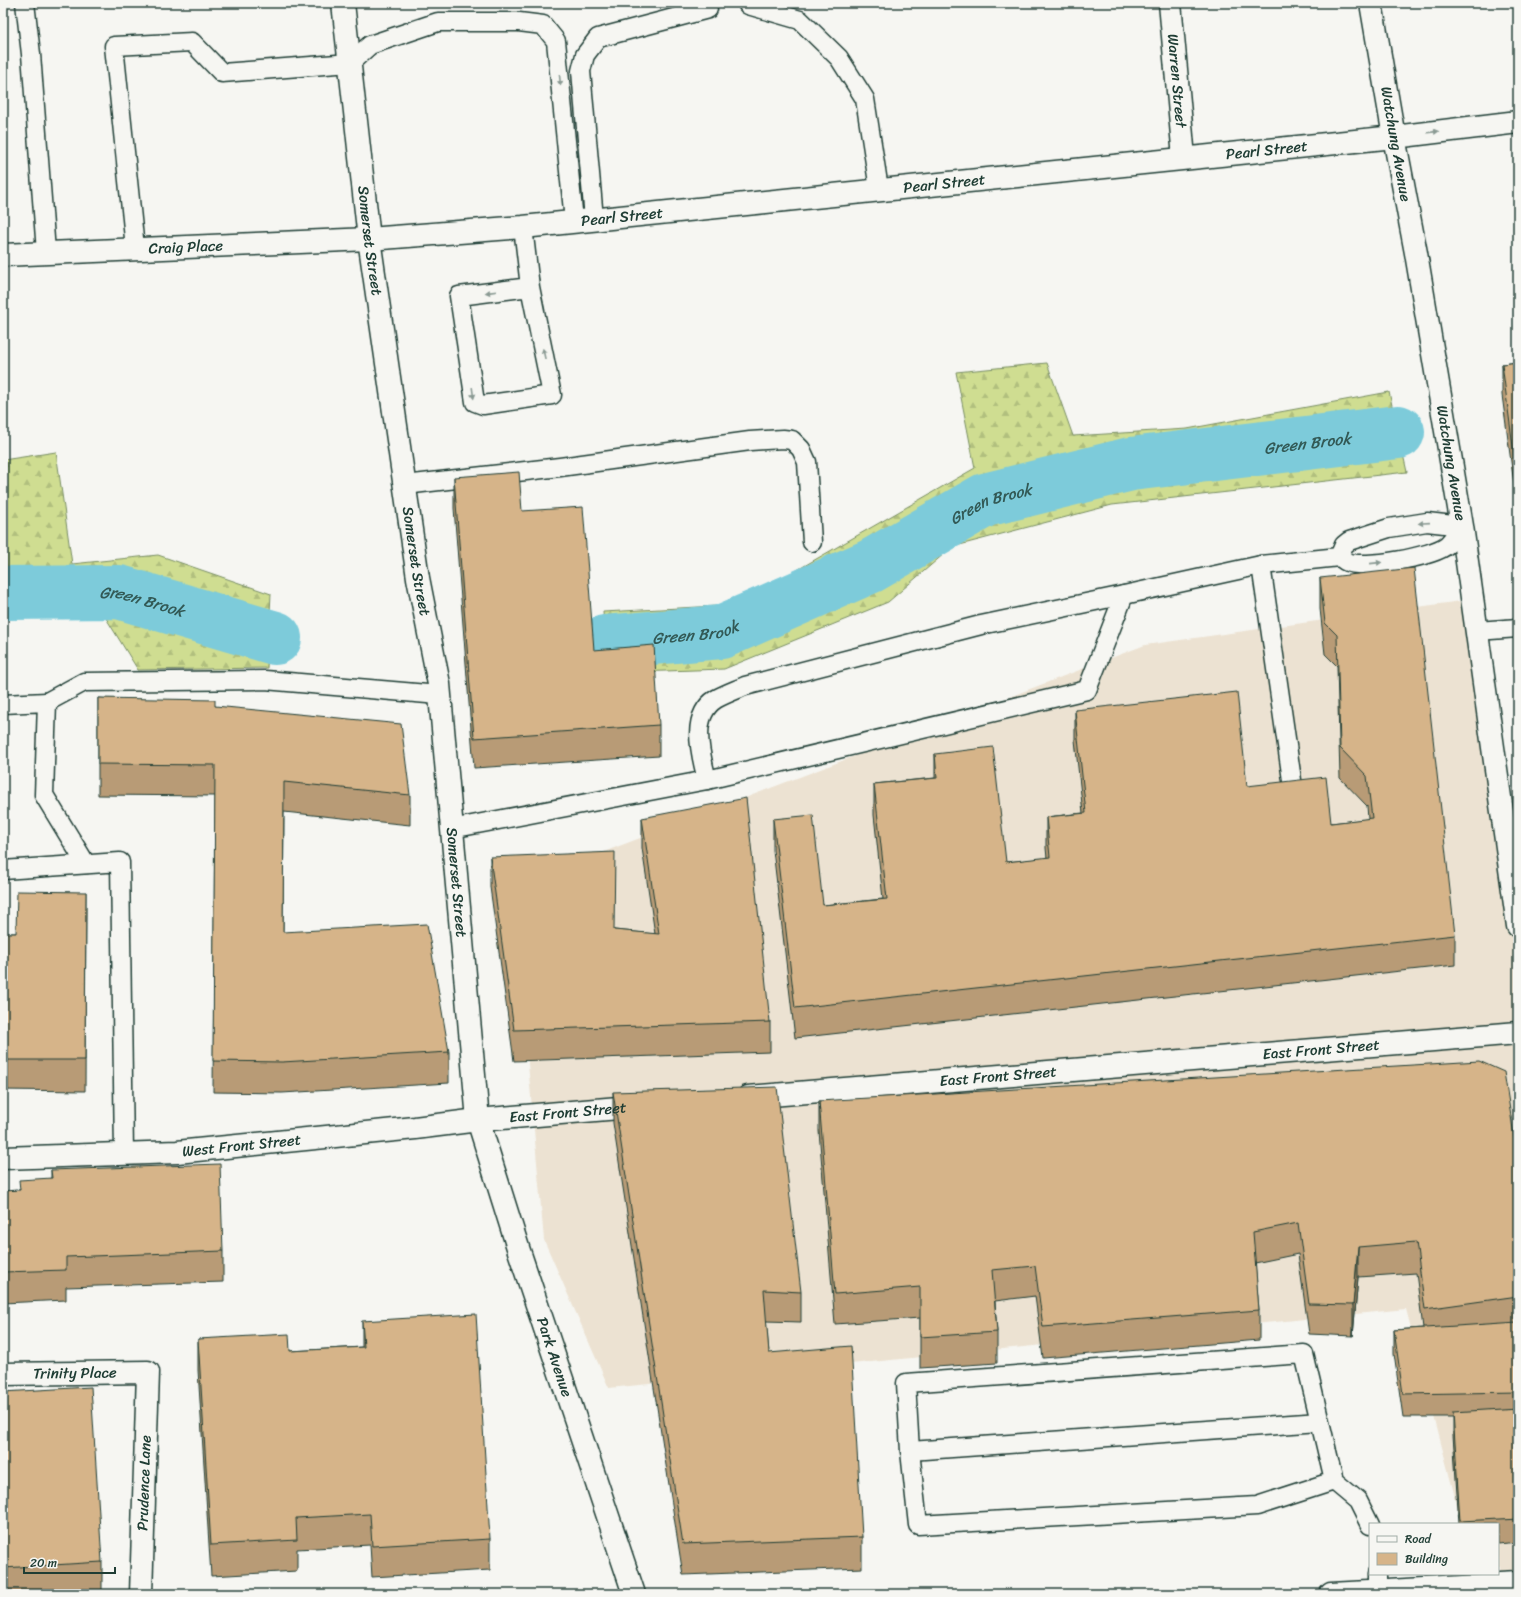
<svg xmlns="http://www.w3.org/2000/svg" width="1521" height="1597" viewBox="0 0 1521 1597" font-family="Sriracha,sans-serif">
  <defs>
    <pattern id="forest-firs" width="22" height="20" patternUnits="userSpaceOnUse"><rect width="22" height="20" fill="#cfdd91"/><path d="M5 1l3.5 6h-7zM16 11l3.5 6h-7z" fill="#b1bf7e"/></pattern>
  </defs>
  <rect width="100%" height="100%" fill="#f6f6f2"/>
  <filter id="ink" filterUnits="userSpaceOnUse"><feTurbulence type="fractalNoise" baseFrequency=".025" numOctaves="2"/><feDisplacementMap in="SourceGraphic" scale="8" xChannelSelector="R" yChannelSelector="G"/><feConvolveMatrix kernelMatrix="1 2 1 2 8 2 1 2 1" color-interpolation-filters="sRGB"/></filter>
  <g filter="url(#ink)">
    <polygon fill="#ece2d2" points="1461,601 1518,821 1518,1594 1481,1594 1476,1574 1498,1574 1498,1524 1462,1524 1406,1309 609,1388 544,1240 512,887 1145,645"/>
    <g fill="url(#forest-firs)" stroke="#778d62">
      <polygon points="1047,363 1073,436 1187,429 1389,392 1407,472 1112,505 952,547 888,602 724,669 607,673 603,612 736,605 975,468 956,372"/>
      <polygon points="56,452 72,564 158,555 271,594 267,668 138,670 101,610 3,617 3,460"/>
    </g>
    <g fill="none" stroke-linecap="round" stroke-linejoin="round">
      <g stroke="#7dcbda" stroke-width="54">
        <path id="s1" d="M3 593 119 592 275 638"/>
        <path id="s2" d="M605 642 721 632 871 566 985 500 1131 464 1398 432"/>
      </g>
      <g stroke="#1f3d34" stroke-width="21">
        <g id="service">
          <polyline points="25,3 31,54 46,252"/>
          <polyline points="748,5 800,20 839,58 865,99 879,189"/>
          <polyline points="594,219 581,71 585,55 598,38 708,9"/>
          <polyline points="523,227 530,287 552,395 483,405 475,402 459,296 530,287"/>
          <polyline points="135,248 114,46 192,42 222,73 350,63 370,45 438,22 519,22 543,25 556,41 574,221"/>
          <polyline points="405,485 560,467 750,441 783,439 792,440 801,449 807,462 812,542"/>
          <polyline points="1339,557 1344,545 1349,541 1389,528 1427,522 1462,526"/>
          <polyline points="1261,565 1293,787"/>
          <polyline points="1477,631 1518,628"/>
          <polyline points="47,702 84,682 265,680 439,695"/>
          <polyline points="3,704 47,702 44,795 86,864"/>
          <path d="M707 780C701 755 689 716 716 699 725 694 736 690 745 686L981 625 1124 595"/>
          <path d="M451 829 707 780 1087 690 1124 595 1261 565 1339 557C1342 558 1344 561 1347 562 1363 569 1433 557 1447 545 1453 540 1457 532 1462 526"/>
          <polyline points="3,870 120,862 124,1154"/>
          <polyline points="910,1451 1320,1422"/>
          <polyline points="1334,1481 1257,1506 918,1525 910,1451 906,1383 1304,1354 1334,1481 1358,1501 1370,1525"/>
          <polyline points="1377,1574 1377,1592"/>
        </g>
      </g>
      <g stroke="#1f3d34" stroke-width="25">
        <g id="minor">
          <path id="s3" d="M1170 3 1184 158"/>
          <polyline points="1394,137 1518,122"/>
          <path id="s4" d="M3 255 369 239"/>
          <path id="s5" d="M3 1374 148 1372 141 1594"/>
          <polyline points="1331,1594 1518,1584"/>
        </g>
      </g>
      <g stroke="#1f3d34" stroke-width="25">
        <g id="tertiary">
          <path id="s6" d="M1394 137 1416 253 1462 526 1518 926"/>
          <path id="s7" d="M748 1097 1518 1033"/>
          <path id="s8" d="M3 1158 177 1152 415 1128 478 1120 642 1106"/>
        </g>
      </g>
      <g stroke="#1f3d34" stroke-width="25">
        <g id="secondary">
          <path id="s9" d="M343 3 369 239 418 578 439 684 478 1120 519 1251 634 1594"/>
          <path id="s10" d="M369 239 523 227 1394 137 1371 3"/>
        </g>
      </g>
      <use href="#service" stroke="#f6f6f2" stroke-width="18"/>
      <use href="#minor" stroke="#f6f6f2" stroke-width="22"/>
      <use href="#tertiary" stroke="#f6f6f2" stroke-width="22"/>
      <use href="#secondary" stroke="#f6f6f2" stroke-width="22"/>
    </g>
    <g fill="#b89b76" stroke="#1f3d34">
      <polygon points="1518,362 1518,514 1502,395 1502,364"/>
      <polygon points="454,477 522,511 594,650 659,725 659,756 474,768 454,508"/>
      <polygon points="1320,578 1455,935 1455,965 795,1038 773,850 773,819 823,905 883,899 874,815 874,784 935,778 935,754 1006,862 1047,858 1046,848 1046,817 1083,813 1075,740 1075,710 1331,823 1368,819 1367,806 1340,778 1337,666 1325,654 1320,609"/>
      <polygon points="98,698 215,706 410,795 410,825 284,812 283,932 449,1052 449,1083 282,1093 213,1092 215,796 98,795"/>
      <polygon points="642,818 770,1022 770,1052 514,1061 490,887 490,857 614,930 655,934 642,848"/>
      <polygon points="86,892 85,1091 3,1090 3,933 16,933"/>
      <polygon points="613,1092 801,1292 801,1322 766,1321 769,1353 862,1537 862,1568 683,1575 613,1123"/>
      <polygon points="819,1101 1518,1161 1518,1541 1498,1543 1498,1524 1459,1524 1453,1435 1453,1417 1403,1417 1394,1354 1394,1330 1423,1328 1416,1273 1358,1277 1353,1336 1309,1334 1298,1254 1255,1263 1259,1310 1259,1340 1043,1358 1035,1296 995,1301 997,1332 997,1363 920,1368 920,1318 835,1324 819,1131"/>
      <polygon points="51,1170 223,1251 223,1282 66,1287 66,1300 3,1303 3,1191 19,1190 51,1178"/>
      <polygon points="362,1321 490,1539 490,1570 372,1577 370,1545 297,1549 297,1571 211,1576 198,1370 198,1339 290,1351 362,1347"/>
      <polygon points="3,1392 102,1562 102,1593 88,1594 3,1594"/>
    </g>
    <polygon fill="#967e60" stroke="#1f3d34" points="1358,1247 1358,1277 1353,1336 1353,1305"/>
    <g fill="#d6b489" stroke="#1f3d34">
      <polygon points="1518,362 1518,484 1502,364"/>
      <polygon points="519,472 522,511 583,507 594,650 654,645 659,725 474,738 454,477"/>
      <polygon points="1414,568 1455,935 795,1008 773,819 813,815 823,905 887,899 874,784 937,778 935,754 993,747 1006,862 1050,857 1046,817 1086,813 1075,710 1237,692 1247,786 1326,777 1331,823 1372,818 1367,776 1340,748 1337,635 1325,623 1320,578"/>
      <polygon points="98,698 215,700 215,706 401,724 410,795 284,782 283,932 427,924 449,1052 282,1062 213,1061 215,765 98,764"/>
      <polygon points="746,798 770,1022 514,1030 490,857 615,852 614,930 659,934 642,818"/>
      <polygon points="17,891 86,892 85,1060 3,1060 3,933 16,933"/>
      <polygon points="1479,1061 1504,1072 1518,1161 1518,1296 1425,1309 1416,1242 1358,1247 1353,1305 1309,1304 1298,1223 1253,1232 1259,1310 1043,1327 1035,1266 992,1270 997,1332 920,1337 920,1287 835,1294 819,1101"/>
      <polygon points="777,1087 801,1292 764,1290 769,1353 851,1346 862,1537 683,1544 613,1092"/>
      <polygon points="220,1164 223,1251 66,1257 66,1270 3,1272 3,1191 20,1190 19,1180 52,1178 51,1170"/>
      <polygon points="476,1314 490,1539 372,1546 370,1514 296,1518 297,1540 211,1545 198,1339 289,1334 290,1351 364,1347 362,1321"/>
      <polygon points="1518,1322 1518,1392 1403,1394 1394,1330"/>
      <polygon points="91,1387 102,1562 3,1568 3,1392"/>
      <polygon points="1518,1408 1518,1518 1460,1521 1453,1412"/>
    </g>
    <defs><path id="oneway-solid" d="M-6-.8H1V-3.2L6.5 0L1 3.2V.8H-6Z"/></defs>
    <g fill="#8a9a93">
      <use href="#oneway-solid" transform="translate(560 80) rotate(84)"/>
      <use href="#oneway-solid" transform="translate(1433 132) rotate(-7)"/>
      <use href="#oneway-solid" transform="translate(491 292) rotate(173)"/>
      <use href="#oneway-solid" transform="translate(544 354) rotate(-102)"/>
      <use href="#oneway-solid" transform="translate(473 393) rotate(82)"/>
      <use href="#oneway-solid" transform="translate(1424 523) rotate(176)"/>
      <use href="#oneway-solid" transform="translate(1376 563) rotate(-6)"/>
    </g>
  </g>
  <g text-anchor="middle" stroke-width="3" stroke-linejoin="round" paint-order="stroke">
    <g font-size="15" fill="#1f3d34" stroke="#f6f6f2">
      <text dy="5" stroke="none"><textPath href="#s3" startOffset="78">Warren Street</textPath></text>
      <text transform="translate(1396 144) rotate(80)" y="5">Watchung Avenue</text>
      <text dy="5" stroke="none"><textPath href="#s10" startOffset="902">Pearl Street</textPath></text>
      <text dy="5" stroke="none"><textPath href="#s10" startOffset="578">Pearl Street</textPath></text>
      <text dy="5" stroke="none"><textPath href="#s10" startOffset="254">Pearl Street</textPath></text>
      <text dy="5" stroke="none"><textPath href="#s9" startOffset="239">Somerset Street</textPath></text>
      <text dy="5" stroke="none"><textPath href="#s4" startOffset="183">Craig Place</textPath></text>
      <text dy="5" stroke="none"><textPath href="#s6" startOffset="331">Watchung Avenue</textPath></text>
      <text dy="5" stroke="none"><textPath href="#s9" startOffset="563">Somerset Street</textPath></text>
      <text dy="5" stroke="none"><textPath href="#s9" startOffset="887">Somerset Street</textPath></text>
      <text dy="5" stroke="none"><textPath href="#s7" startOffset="575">East Front Street</textPath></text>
      <text dy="5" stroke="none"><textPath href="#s7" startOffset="251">East Front Street</textPath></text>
      <text dy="5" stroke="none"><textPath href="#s8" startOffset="567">East Front Street</textPath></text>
      <text dy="5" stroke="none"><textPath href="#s8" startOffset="239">West Front Street</textPath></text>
      <text dy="5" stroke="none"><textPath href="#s9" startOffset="1375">Park Avenue</textPath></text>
      <text dy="5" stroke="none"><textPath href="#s5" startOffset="72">Trinity Place</textPath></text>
      <text transform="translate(144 1483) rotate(-88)" y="5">Prudence Lane</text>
    </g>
    <g font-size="16" font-style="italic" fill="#325955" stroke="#f6f6f2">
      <text dy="6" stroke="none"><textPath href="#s2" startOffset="740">Green Brook</textPath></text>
      <text dy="6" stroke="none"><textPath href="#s2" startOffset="416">Green Brook</textPath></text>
      <text dy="6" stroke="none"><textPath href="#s1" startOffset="140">Green Brook</textPath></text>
      <text dy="6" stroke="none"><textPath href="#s2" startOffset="91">Green Brook</textPath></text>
    </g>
  </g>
  <rect width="1521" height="1597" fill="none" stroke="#f6f6f2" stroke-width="16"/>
  <rect x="8" y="8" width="1505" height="1581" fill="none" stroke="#1f3d34" stroke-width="1.5" filter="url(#ink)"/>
  <rect x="1369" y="1523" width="130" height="52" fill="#f6f6f2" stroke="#a0aca6"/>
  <rect x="1377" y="1536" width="20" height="6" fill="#f6f6f2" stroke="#a0aca6"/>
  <text x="1405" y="1543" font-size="12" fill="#1f3d34">Road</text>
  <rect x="1377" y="1553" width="20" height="12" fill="#d6b489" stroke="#a0aca6"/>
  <text x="1405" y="1563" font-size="12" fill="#1f3d34">Building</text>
  <path d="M24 1567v6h91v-6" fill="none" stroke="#1f3d34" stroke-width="2"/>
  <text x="30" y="1567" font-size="12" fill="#1f3d34" stroke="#f6f6f2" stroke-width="3" paint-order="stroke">20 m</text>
</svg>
